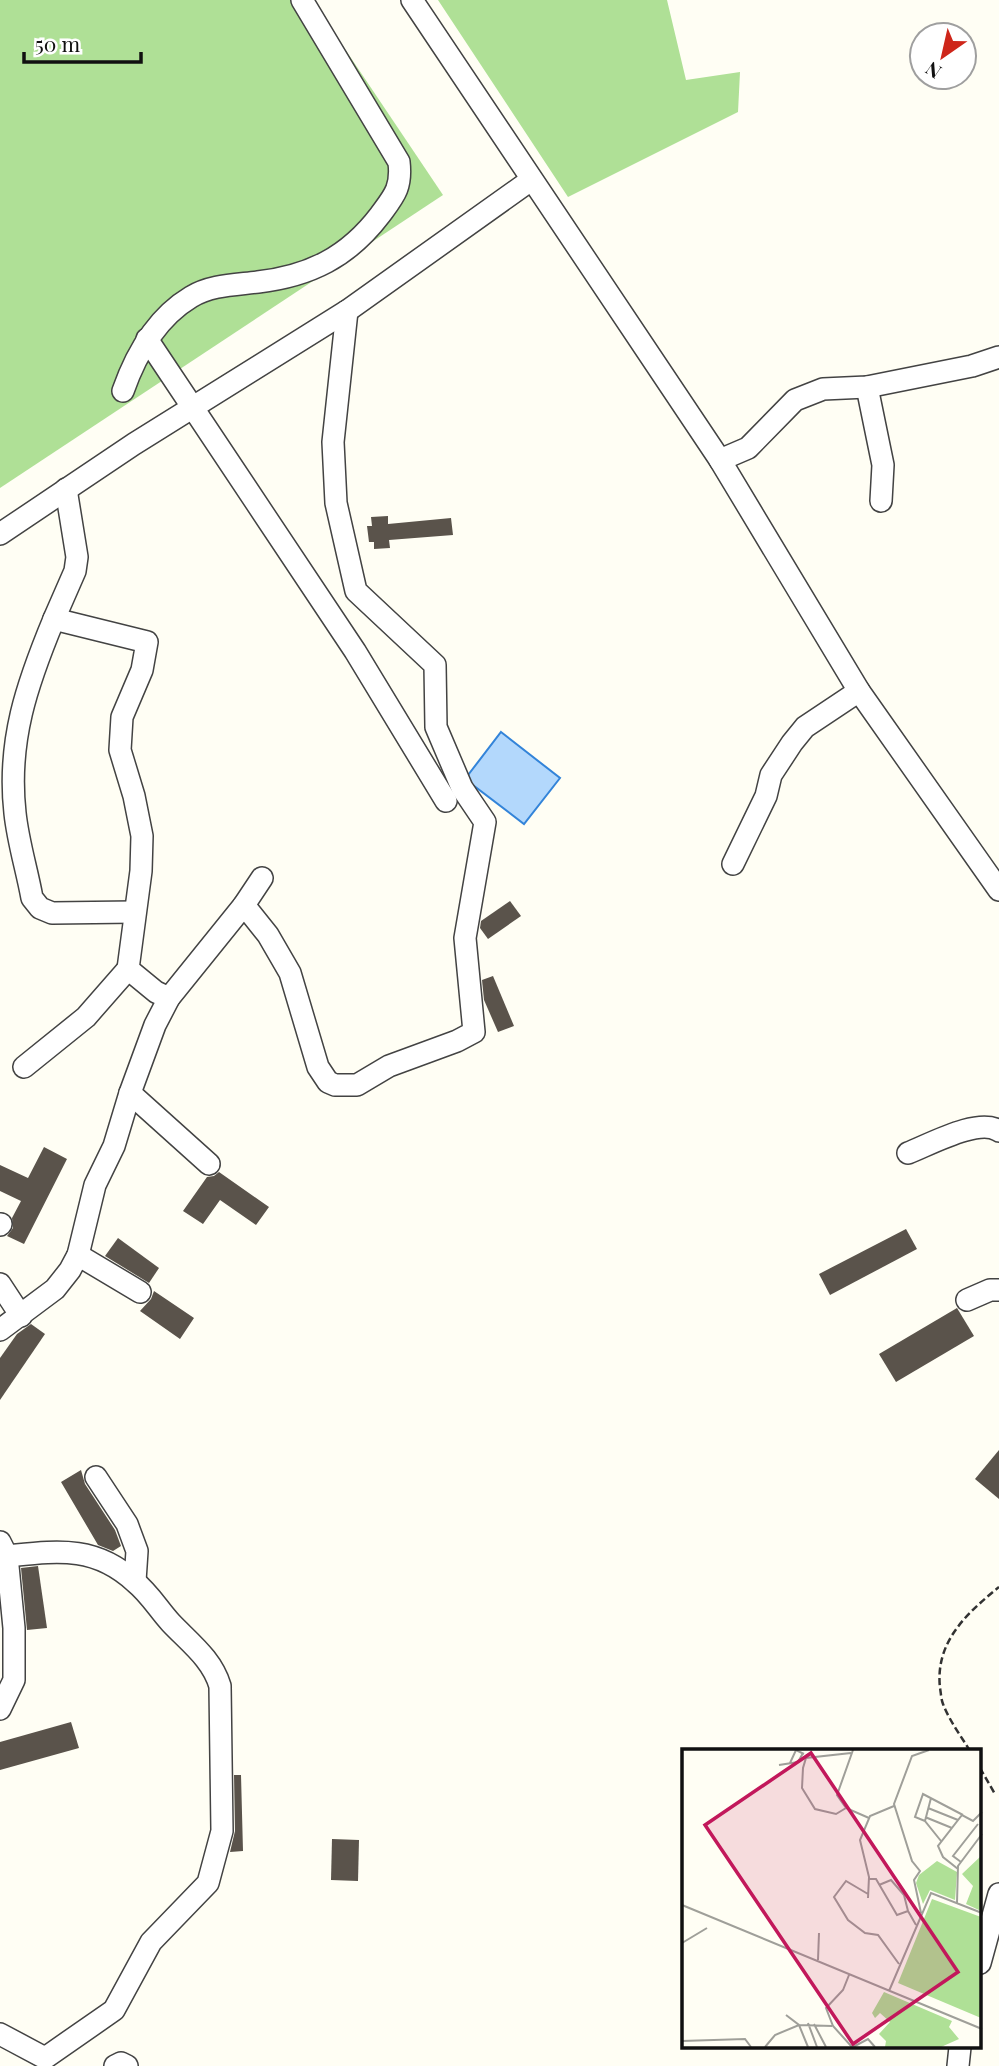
<svg xmlns="http://www.w3.org/2000/svg" width="999" height="2066" viewBox="0 0 999 2066" font-family="'Playfair Display',serif">
  <rect width="100%" height="100%" fill="#fffef4"/>
  <g fill="#afe096">
    <polygon points="0,0 312,0 443,195 0,488"/>
    <polygon points="438,0 667,0 686,80 740,72 738,112 568,197"/>
  </g>
  <polygon fill="#b3d8fc" stroke="#3384d9" stroke-width="2" points="501,732 560,778 524,824 465,779"/>
  <g fill="#5a534b">
    <polygon points="388,516 388,524 451,518 453,535 389,540 390,548 374,549 374,542 369,542 367,526 372,526 371,517"/>
    <polygon points="510,901 521,916 488,939 480,928 481,921"/>
    <polygon points="493,976 514,1026 498,1032 484,1000 482,980"/>
    <polygon points="44,1147 67,1159 24,1244 7,1236 13,1228 12,1218 21,1201 0,1191 0,1165 28,1178"/>
    <polygon points="219,1172 269,1207 256,1225 220,1200 203,1224 183,1211 207,1177 214,1176"/>
    <polygon points="906,1229 917,1249 830,1295 819,1274"/>
    <polygon points="118,1238 159,1268 149,1283 105,1256"/>
    <polygon points="154,1291 194,1318 180,1339 140,1311 151,1299"/>
    <polygon points="957,1308 974,1336 896,1382 879,1354"/>
    <polygon points="31,1324 45,1334 0,1400 0,1358 17,1334"/>
    <polygon points="999,1450 999,1499 975,1479"/>
    <polygon points="81,1470 85,1484 115,1530 121,1546 113,1551 98,1545 61,1482"/>
    <polygon points="38,1566 47,1628 27,1630 21,1568"/>
    <polygon points="71,1722 79,1748 0,1770 0,1742"/>
    <polygon points="234,1775 241,1775 243,1851 230,1852 235,1831"/>
    <polygon points="332,1839 359,1840 358,1881 331,1880"/>
  </g>
  <g fill="none" stroke-linecap="round" stroke-linejoin="round">
    <g stroke="#434343" stroke-width="24">
      <g id="minor">
        <polyline points="412,0 720,460 859,691 999,890"/>
        <polyline points="147,339 355,651 446,801"/>
        <polyline points="867,387 883,465 881,501"/>
        <path d="M123 391C136 354 156 318 191 297 211 285 234 285 258 282 310 276 348 257 380 215 394 196 402 188 399 162L302 0"/>
        <polyline points="720,460 748,448 795,400 823,389 867,387 972,366 999,357"/>
        <polyline points="66,489 77,557 75,571 54,619 147,642 142,670 122,717 120,750 134,796 142,836 141,871 128,969 156,992 169,998"/>
        <polyline points="0,534 134,444 347,311 531,180"/>
        <path d="M54 619C27 684 7 741 15 813 18 842 27 870 32 898L40 908 52 913 135 912"/>
        <polyline points="733,864 766,796 771,775 792,743 805,727 859,691"/>
        <polyline points="244,905 268,935 290,973 318,1067 328,1082 335,1085 357,1085 389,1066 457,1041 474,1032 465,938 485,822 462,788 436,727 435,665 356,591 336,503 333,442 347,311"/>
        <polyline points="24,1067 86,1017 128,969"/>
        <polyline points="130,1093 209,1164"/>
        <path d="M908 1153C929 1145 979 1117 999 1131"/>
        <polyline points="0,1225 1,1224"/>
        <polyline points="78,1255 140,1292"/>
        <polyline points="0,1284 21,1316"/>
        <polyline points="967,1300 990,1290 999,1290"/>
        <polyline points="0,1330 55,1289 70,1270 78,1255 95,1185 114,1146 130,1093 155,1025 169,998 244,905 262,878"/>
        <polyline points="96,1477 127,1524 137,1551 135,1581"/>
        <polyline points="0,1542 7,1556 14,1628 14,1680 0,1709"/>
        <polyline points="980,1963 999,1894"/>
        <path d="M0 2034 45 2058 114 2010 151 1942 208 1883 222 1831 220 1686C212 1659 190 1643 171 1623 159 1610 149 1593 135 1582 95 1545 57 1551 7 1556"/>
        <polyline points="115,2066 121,2063 127,2066"/>
        <polyline points="958,2066 960,2047"/>
      </g>
    </g>
    <g stroke="#323232" stroke-width="2.5" stroke-dasharray="7 3.5" stroke-linecap="butt">
      <path d="M970 1751C961 1736 949 1720 943 1704 941 1699 941 1693 940 1688 935 1642 966 1614 999 1587"/>
      <polyline points="980,1768 995,1794"/>
    </g>
    <use href="#minor" stroke="#fff" stroke-width="21"/>
  </g>
  <g transform="translate(682 1749)">
    <rect width="299" height="299" fill="#fffef4"/>
    <path d="M299 107V162L284 155 291 137 280 125ZM255 112 275 123 273 151 248 141 241 155 234 134 237 126ZM250 150 299 168V269L216 234ZM202 243 270 272 267 278 277 290 259 298H203L204 292 197 285 208 273 198 264 193 269 190 264Z" fill="#afe096"/>
    <path fill="none" stroke="#9f9f99" stroke-width="2" d="M171 1 155 46 164 59 187 69M108 14 114 1 122 5M97 16 116 13 121 4M249 49 243 72 259 92M164 59 154 65 133 60 120 39 121 19 124 9 169 4M246 59 276 71M243 68 270 79M243 72 233 68 241 45 281 66M279 113 271 107 296 75M276 120 261 108 256 97 280 66 291 72 300 63M187 130H194L215 166 226 162 234 176M197 136 209 131 222 146 226 162M186 145 164 132 152 148 166 171 183 184 196 186 217 215M186 149 187 128 178 91 188 67 212 57M275 154 276 117 300 85M0 156 300 280M239 164 232 131 238 122 230 112 212 55 230 7 247 1M0 194 25 179M136 211 137 184M167 226 161 241 144 259 151 277 170 298M207 242 249 144 300 164M104 266 117 276 126 298M126 274 135 298M132 275 144 298M0 292 63 290 69 298M83 298 93 286 117 276 150 277M171 298 186 290 193 298"/>
    <path fill="#c2185b" fill-opacity="0.15" stroke="#c2185b" stroke-width="3.5" d="M129 4 276 223 171 295 23 76Z"/>
    <rect width="299" height="299" fill="none" stroke="#101010" stroke-width="3.5"/>
  </g>
  <g transform="translate(943 56) rotate(214)"><circle r="33" fill="#ffffff" stroke="#9f9f9f" stroke-width="2"/>
  <path d="M0-5L12 26L0 18L-12 26Z" fill="#ce261a"/>
  <text y="-10" font-size="19" font-weight="bold" text-anchor="middle" fill="#101010">N</text>
  </g>
  <path d="M24 52v10h117v-10" fill="none" stroke="#101010" stroke-width="3.5"/>
  <text x="35" y="52" font-size="21" fill="#101010" stroke="#ffffff" stroke-width="5" paint-order="stroke">50 m</text>
</svg>
